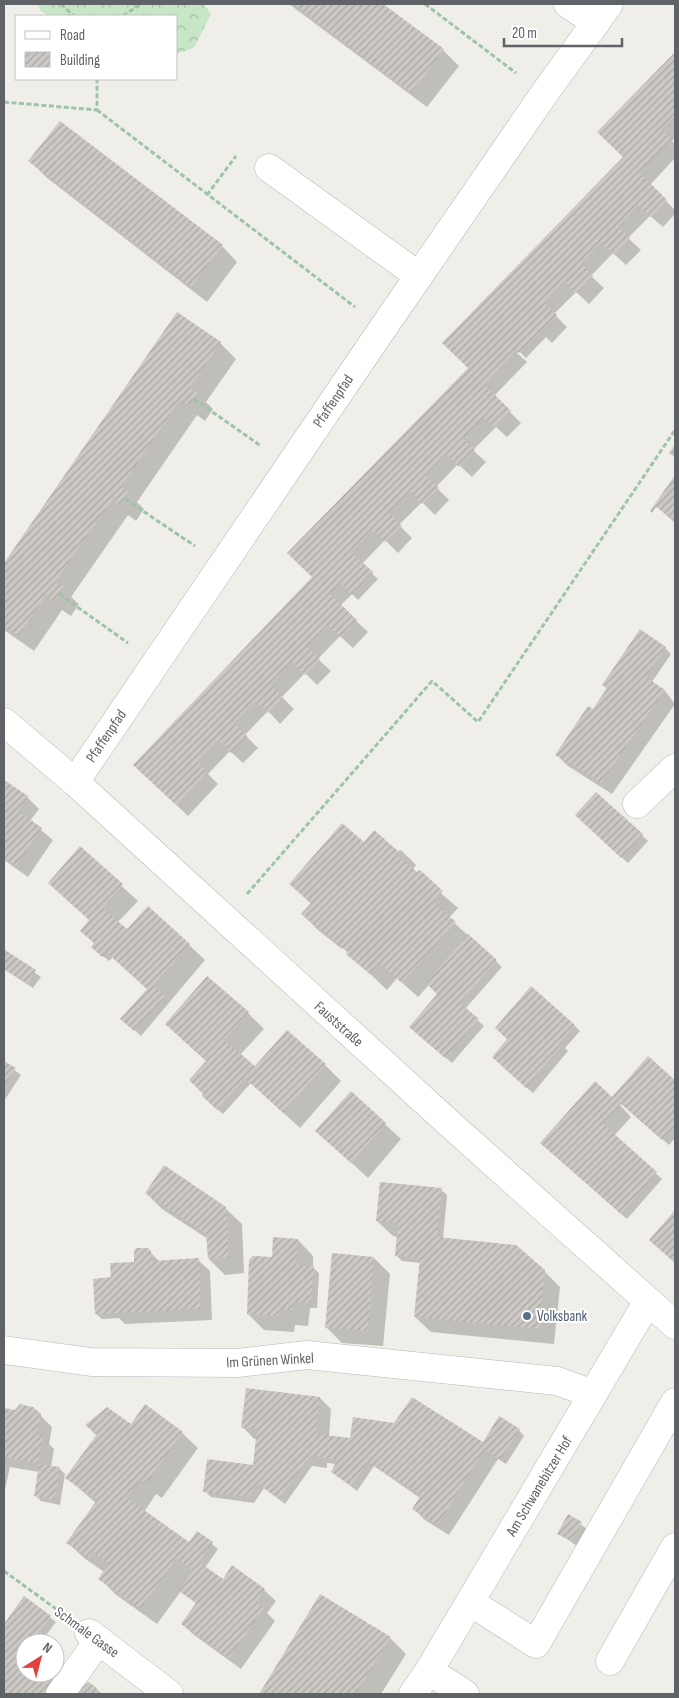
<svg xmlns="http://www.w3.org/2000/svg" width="679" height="1698" viewBox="0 0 679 1698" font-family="'Sofia Sans Condensed',sans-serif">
  <defs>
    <pattern id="forest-crowns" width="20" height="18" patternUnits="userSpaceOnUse" patternTransform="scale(1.25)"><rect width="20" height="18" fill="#c7e6c6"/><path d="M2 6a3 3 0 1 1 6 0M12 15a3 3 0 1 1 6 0" fill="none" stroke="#a5bea5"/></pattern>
    <pattern id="building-hatch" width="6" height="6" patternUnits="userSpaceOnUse" patternTransform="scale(1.25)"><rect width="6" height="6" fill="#ccc9c4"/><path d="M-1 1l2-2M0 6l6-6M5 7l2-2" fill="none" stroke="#a9a7a3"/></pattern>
  </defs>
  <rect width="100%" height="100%" fill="#f0eee8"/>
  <polygon fill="url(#forest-crowns)" points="37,4 204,4 211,14 194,48 176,54 176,16 49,16 41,11"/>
  <g fill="#0003">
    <polygon points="289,4 382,4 443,50 459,66 427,107"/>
    <polygon points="675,54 675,138 672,141 675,144 675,158 650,185 675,210 675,214 663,227 650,216 628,238 641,250 626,265 613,253 591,276 604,288 589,304 576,292 554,314 567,327 552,343 546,337 526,358 519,351 517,353 527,362 494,396 521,423 507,437 496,427 473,450 486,462 472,477 458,464 436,487 449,500 435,515 422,502 399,525 412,538 398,553 385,540 362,564 378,579 358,600 352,594 340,606 368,632 353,648 340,636 318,659 331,671 317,685 305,673 282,697 294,709 280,724 268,711 245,735 258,748 243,763 230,751 208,774 218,784 188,816 146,776 314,577 625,157 599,132"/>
    <polygon points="30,161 222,246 237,262 207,302 46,177"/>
    <polygon points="177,314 220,343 236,359 206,402 213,409 205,421 197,415 137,502 144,509 136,521 128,515 71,597 79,604 71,616 62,610 34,651 4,630 4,565"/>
    <polygon points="675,477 675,523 656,506"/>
    <polygon points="665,648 671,654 652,682 665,691 675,704 612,794 568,766 557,755 608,690 603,685"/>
    <polygon points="4,782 27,797 39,809 30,821 53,840 28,877 4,860"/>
    <polygon points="597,793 648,841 628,863 582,821"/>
    <polygon points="364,843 396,852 401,850 416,865 413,869 458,908 449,918 502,967 465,1009 484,1026 452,1063 416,1033 439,994 429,985 418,997 397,978 387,990 343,948 342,949 318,930 302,914 311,904 291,884"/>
    <polygon points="80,848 138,901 117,923 127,931 189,945 205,960 141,1036 128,1024 148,990 113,957 109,961 98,952 91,921 50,883"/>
    <polygon points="5,952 41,977 33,988 4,969"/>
    <polygon points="248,1013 264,1029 240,1055 255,1068 325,1065 341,1081 300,1128 251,1083 223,1114 209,1102 207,1061 182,1039"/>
    <polygon points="574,1025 580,1031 565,1048 568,1051 533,1093 499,1063"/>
    <polygon points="648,1058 675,1081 675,1138 669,1145 620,1102"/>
    <polygon points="4,1062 21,1075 4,1101"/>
    <polygon points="351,1093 401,1139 368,1178 317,1131"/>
    <polygon points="619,1104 631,1117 614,1136 662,1179 627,1219 548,1149"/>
    <polygon points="441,1190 447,1195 443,1239 544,1271 560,1287 554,1344 431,1332 415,1317 420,1263 402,1261 396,1255 398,1237 393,1236 377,1221"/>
    <polygon points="146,1193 225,1208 242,1224 244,1273 225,1275 209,1259 208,1239 162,1209"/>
    <polygon points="675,1212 675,1263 651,1240"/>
    <polygon points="298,1240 313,1256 313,1268 319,1273 317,1308 310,1308 308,1326 295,1325 294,1332 264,1330 248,1314 273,1258"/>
    <polygon points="150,1252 160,1262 198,1260 210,1271 212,1320 125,1324 119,1318 102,1319 96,1314 110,1279"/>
    <polygon points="374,1258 390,1274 383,1346 342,1343 326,1327"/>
    <polygon points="320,1398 331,1409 329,1437 351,1439 484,1443 519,1430 524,1436 506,1464 498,1459 449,1535 425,1520 414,1509 420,1498 374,1466 357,1491 333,1472 336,1464 327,1463 327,1468 312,1466 285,1504 264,1488 254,1503 211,1497 205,1491 254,1467 257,1439 254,1439 243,1427"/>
    <polygon points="33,1408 52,1427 49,1444 54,1449 51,1467 60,1469 65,1474 60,1505 41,1501 35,1495 39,1472 10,1467 4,1494 4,1409 16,1411"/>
    <polygon points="86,1425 131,1426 182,1433 198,1448 162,1498 156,1494 144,1512 189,1544 197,1532 218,1549 205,1568 223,1581 264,1590 276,1601 267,1613 275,1621 241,1669 194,1635 182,1624 197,1604 181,1591 157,1624 115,1594 100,1578 104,1572 84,1558 68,1543 96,1503 67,1478 97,1436"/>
    <polygon points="569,1516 587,1529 577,1546 558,1533"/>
    <polygon points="321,1595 390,1638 406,1654 381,1694 260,1694"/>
    <polygon points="25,1598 56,1622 40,1643 25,1643 25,1673 43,1673 54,1694 4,1694 4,1625"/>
    <polygon points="88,1684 95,1688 102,1694 77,1694"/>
  </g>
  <g fill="url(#building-hatch)">
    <polygon points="293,4 383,4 444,49 411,93"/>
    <polygon points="675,52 675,115 661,129 672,139 639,172 667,200 651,217 638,205 618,226 630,238 614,255 601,242 581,263 593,276 577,293 564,281 544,302 557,315 519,353 516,350 484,384 511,411 494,427 484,417 463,438 475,450 459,467 446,454 425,475 439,488 422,504 409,491 389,513 402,526 385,542 373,530 351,552 373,572 351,595 340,583 330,594 357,620 341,637 327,625 307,647 320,659 305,675 292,662 271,685 283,697 268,713 255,701 234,723 247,736 231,753 218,740 197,762 207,772 176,805 133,765 312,577 287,553 468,368 442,343 623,157 597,132"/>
    <polygon points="60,121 223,245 191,287 28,161"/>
    <polygon points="177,312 221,342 190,387 198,393 189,406 180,400 121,487 129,492 125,499 120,506 112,500 55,582 64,587 55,601 46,595 18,636 4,626 4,563"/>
    <polygon points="675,444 675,457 669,453"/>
    <polygon points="675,475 675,520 656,507 652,513 650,511"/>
    <polygon points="640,629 666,647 646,677 665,690 601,783 555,755 588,706 593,709 607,688 602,685"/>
    <polygon points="4,780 28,796 18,811 42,828 16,866 4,858"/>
    <polygon points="596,792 643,834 621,858 575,815"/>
    <polygon points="342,823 364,842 374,830 398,851 396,854 417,872 420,870 443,891 433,902 456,922 402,983 380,964 371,975 346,954 348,952 301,914 311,903 289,884"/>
    <polygon points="80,846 123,884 102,908 127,929 148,906 190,944 153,985 165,997 134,1031 120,1019 147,989 106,952 102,957 91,947 94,943 80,931 89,920 48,883"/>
    <polygon points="468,934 497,960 460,1003 479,1019 445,1058 409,1027 437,994 426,983"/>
    <polygon points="5,950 36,970 27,984 4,969"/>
    <polygon points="207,976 249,1012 224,1040 255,1066 287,1030 326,1064 283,1113 245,1078 217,1110 202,1096 203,1094 189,1080 206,1061 165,1024"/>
    <polygon points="531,986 575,1025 561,1041 563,1044 526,1088 492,1057 507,1039 495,1028"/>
    <polygon points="648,1056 675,1080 675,1126 662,1140 621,1104 603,1124 657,1172 621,1214 540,1143 595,1081 612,1097"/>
    <polygon points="4,1061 16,1068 4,1086"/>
    <polygon points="351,1091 386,1123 351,1163 315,1131"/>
    <polygon points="164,1165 226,1207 229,1257 208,1259 206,1234 145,1193"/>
    <polygon points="380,1182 442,1188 437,1237 516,1245 545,1270 539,1329 414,1317 420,1258 395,1256 398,1223 376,1221"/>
    <polygon points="675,1210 675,1263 649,1240"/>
    <polygon points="273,1237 298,1239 296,1265 314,1266 311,1303 293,1302 293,1310 279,1309 279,1316 247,1314 249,1260 253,1256 272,1257"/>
    <polygon points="136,1248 148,1248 151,1251 152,1261 199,1258 201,1309 95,1314 93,1279 111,1277 110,1263 134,1262 134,1252"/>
    <polygon points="332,1253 374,1257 368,1331 325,1328"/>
    <polygon points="246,1388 320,1397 316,1434 350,1438 353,1417 394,1423 412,1397 483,1442 499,1416 520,1429 500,1460 485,1450 437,1525 412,1509 421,1495 368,1462 351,1486 331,1472 337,1460 310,1456 279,1499 258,1484 248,1497 203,1492 207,1459 253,1465 257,1429 241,1428"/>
    <polygon points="20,1404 33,1407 41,1414 37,1435 43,1436 38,1463 4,1457 4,1408 15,1410"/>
    <polygon points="145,1404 183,1432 146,1484 140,1479 127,1498 189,1542 197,1531 213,1542 199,1562 223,1579 232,1565 265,1589 256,1602 264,1608 229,1658 181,1624 196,1603 179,1591 193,1570 176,1559 141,1609 98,1579 109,1564 93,1552 89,1558 66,1543 97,1500 65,1478 97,1434 85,1425 107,1407 131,1424"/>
    <polygon points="39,1464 60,1467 55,1500 34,1496"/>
    <polygon points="568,1514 582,1522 571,1541 557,1534"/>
    <polygon points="320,1594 391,1637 356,1694 259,1694"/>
    <polygon points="24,1596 51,1616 30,1643 25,1643 25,1650 21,1656 25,1658 25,1673 45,1673 55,1680 44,1694 4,1694 4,1624"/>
    <polygon points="88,1682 96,1687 99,1694 75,1694"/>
  </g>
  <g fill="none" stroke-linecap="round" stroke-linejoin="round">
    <g stroke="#b5b8bb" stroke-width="29">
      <g id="minor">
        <polyline points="568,4 596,23"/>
        <polyline points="269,168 419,276"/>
        <polyline points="4,722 75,782 451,1125 675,1325"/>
        <polyline points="75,782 383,328 544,94 609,4"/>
        <polyline points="637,804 675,768"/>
        <polyline points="4,1350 91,1362 237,1363 307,1355 557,1381 593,1394"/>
        <polyline points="470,1602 536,1644 675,1402"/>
        <polyline points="89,1633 169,1694"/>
        <polyline points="610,1661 675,1547"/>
        <polyline points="429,1671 465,1694"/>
        <polyline points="60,1694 99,1640"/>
        <polyline points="413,1694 429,1671 648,1301"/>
      </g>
    </g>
    <g stroke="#9ec4a8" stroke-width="3" stroke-dasharray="5 2.5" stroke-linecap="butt">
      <polyline points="61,4 74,16"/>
      <polyline points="425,4 516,73"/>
      <polyline points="123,16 141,4"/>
      <polyline points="4,102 97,110 97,79"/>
      <polyline points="97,110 355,307"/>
      <polyline points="207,195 236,156"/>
      <polyline points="194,399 261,446"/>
      <polyline points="125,499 195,546"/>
      <polyline points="59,594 128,643"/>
      <polyline points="247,894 432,681 478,722 675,430"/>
      <polyline points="4,1571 63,1614"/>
    </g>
    <use href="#minor" stroke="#fff" stroke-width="28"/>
  </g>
  <circle fill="#5c6f8a" stroke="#fff" stroke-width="2" cx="527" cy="1316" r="5"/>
  <g text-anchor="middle" stroke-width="4" stroke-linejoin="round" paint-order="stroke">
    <g font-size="15" fill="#5f6367" stroke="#fff">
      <text transform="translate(333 401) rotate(-56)" y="5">Pfaffenpfad</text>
      <text transform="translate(106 736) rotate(-56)" y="5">Pfaffenpfad</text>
      <text transform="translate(339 1024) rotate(42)" y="5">Fauststraße</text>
      <text transform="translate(270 1360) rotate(-3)" y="5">Im Grünen Winkel</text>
      <text transform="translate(539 1486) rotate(-59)" y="5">Am Schwanebitzer Hof</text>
      <text transform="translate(87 1632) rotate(36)" y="5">Schmale Gasse</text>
    </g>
    <g font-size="15" fill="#4e5e75" stroke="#fff" text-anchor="start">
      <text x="537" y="1321">Volksbank</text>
    </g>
  </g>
  <rect width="679" height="1698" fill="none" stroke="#5f6367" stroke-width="10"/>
  <rect x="15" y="15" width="162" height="65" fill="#ffffff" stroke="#bfc1c2"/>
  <rect x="25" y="31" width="25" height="8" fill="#ffffff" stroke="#bfc1c2"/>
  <text x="60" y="40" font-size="15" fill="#5f6367">Road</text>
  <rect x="25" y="52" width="25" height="15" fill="url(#building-hatch)" stroke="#bfc1c2"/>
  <text x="60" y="65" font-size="15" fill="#5f6367">Building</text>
  <g transform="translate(40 1658) rotate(36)"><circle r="24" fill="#ffffff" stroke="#bfc1c2"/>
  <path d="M0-4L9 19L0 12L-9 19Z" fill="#e0433d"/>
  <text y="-8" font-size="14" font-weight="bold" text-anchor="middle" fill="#5f6367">N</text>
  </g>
  <path d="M504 38v8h118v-8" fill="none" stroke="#5f6367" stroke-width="2.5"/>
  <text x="512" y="38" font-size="15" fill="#5f6367" stroke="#ffffff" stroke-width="4" paint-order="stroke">20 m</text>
</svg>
